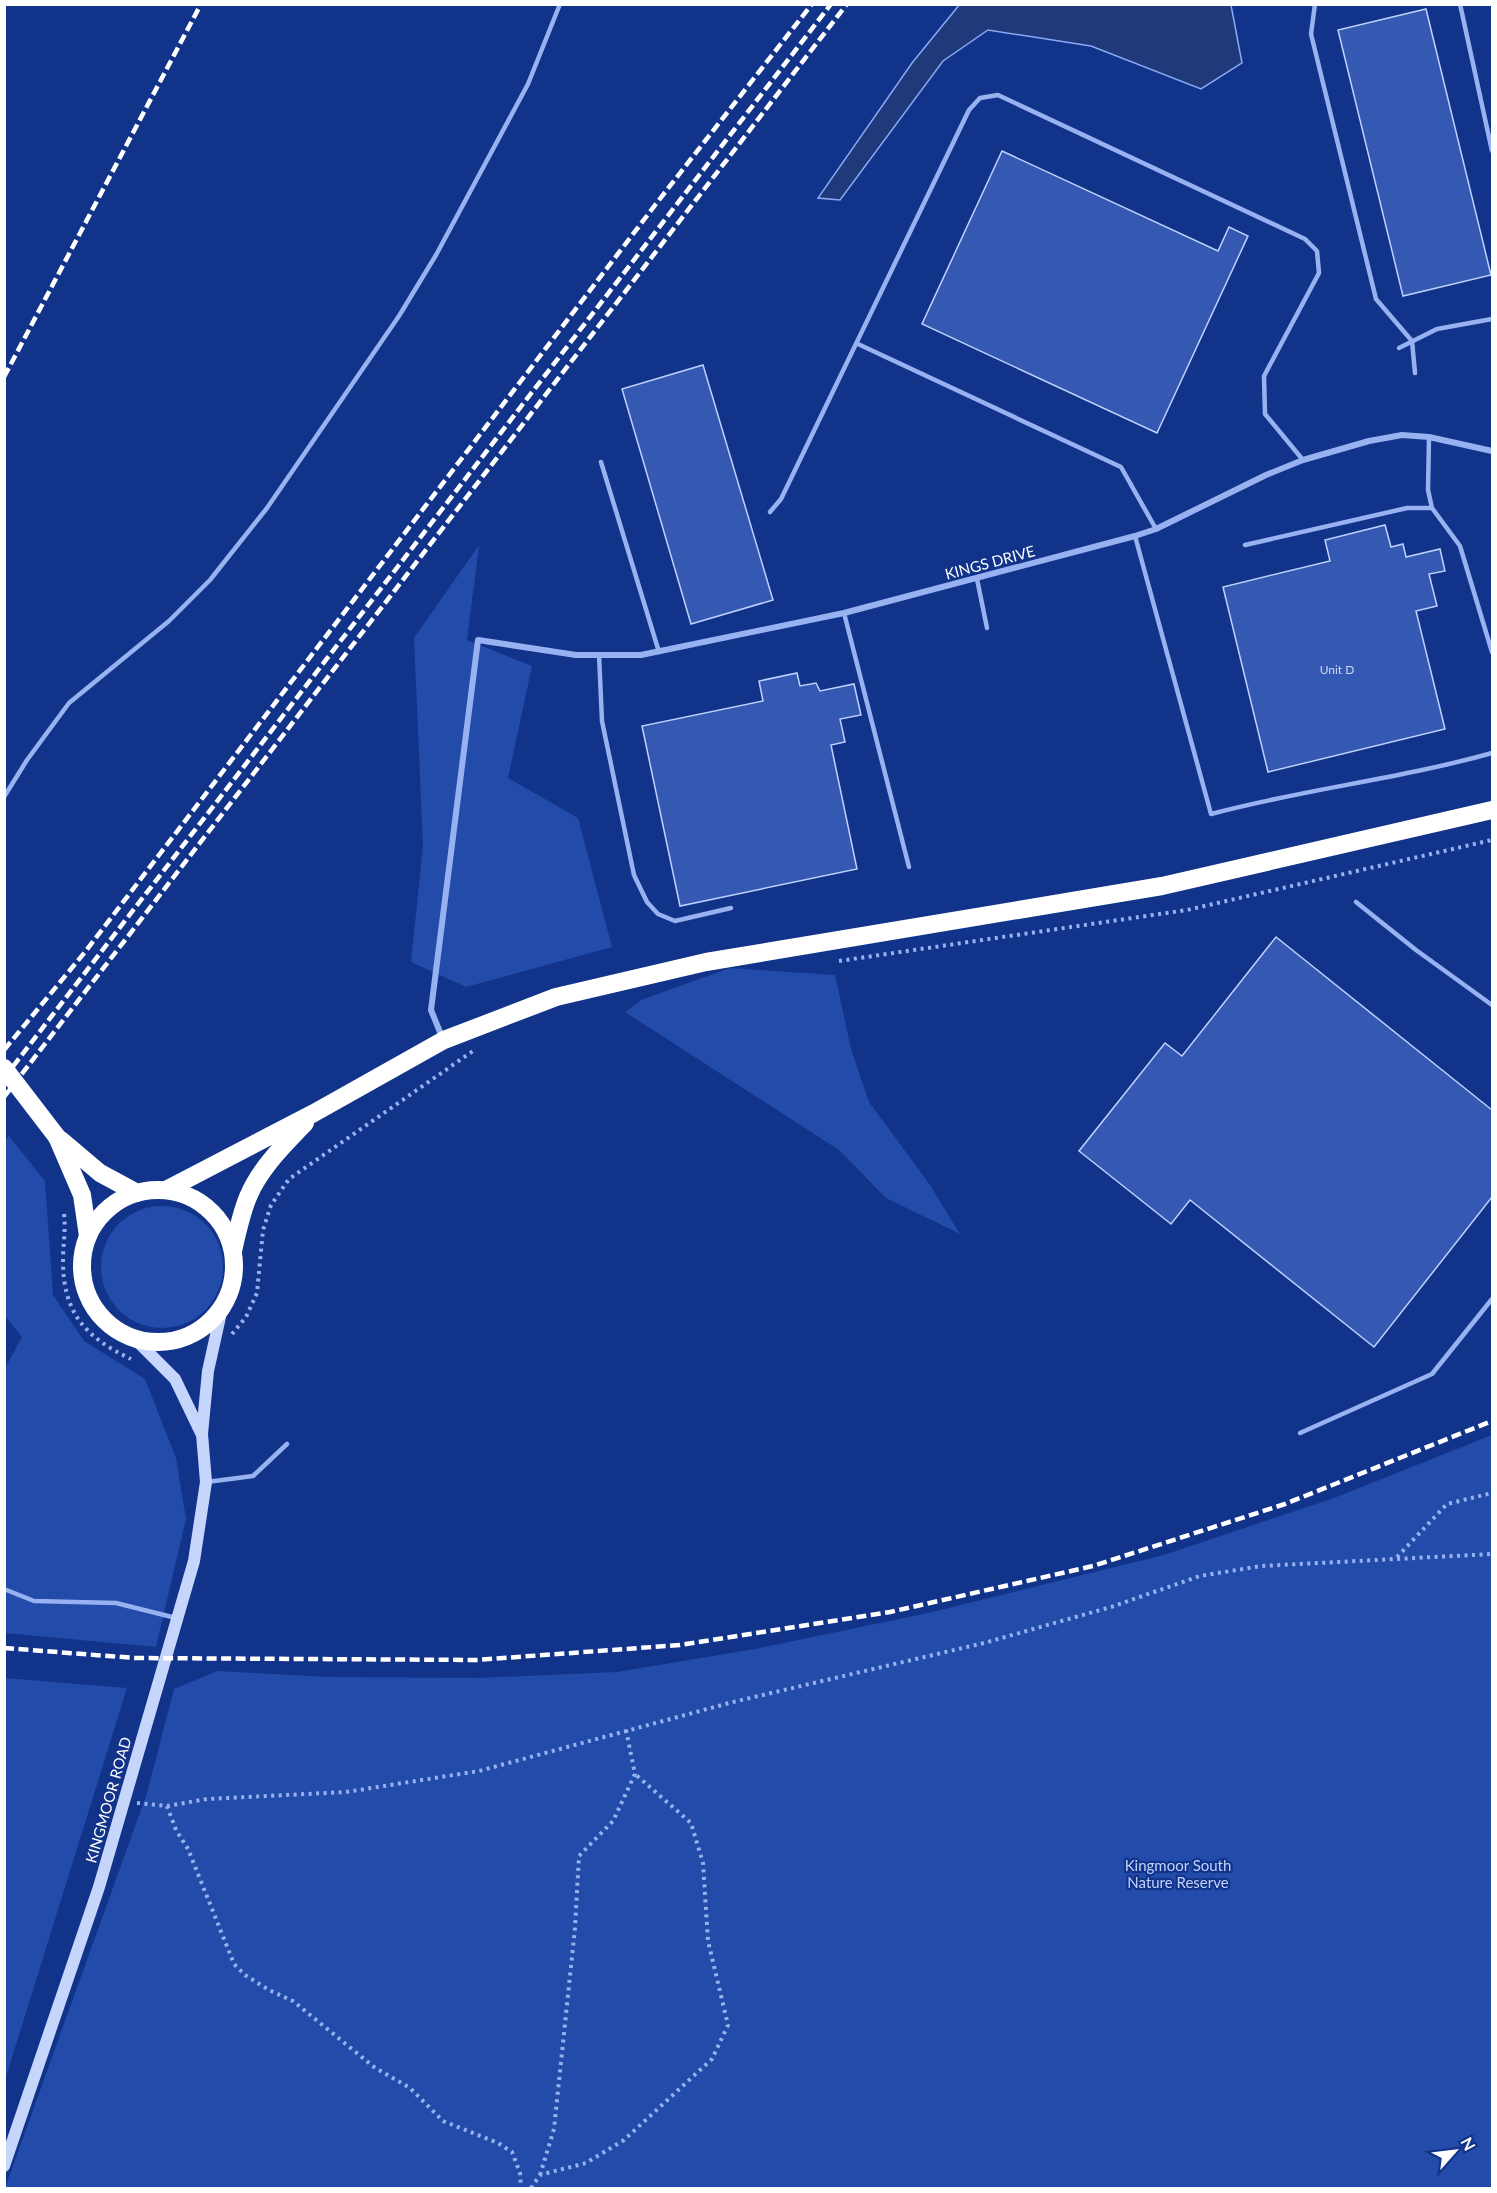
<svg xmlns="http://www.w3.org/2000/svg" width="1497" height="2193" viewBox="0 0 1497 2193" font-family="Lato,sans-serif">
  <rect width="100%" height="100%" fill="#12338a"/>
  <g fill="#234ba9">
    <polygon points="479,545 467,640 532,666 508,778 578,818 612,947 466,987 411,962 423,846 414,638"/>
    <polygon points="730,968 835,975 851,1049 869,1102 928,1182 960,1234 886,1198 839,1150 625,1012 641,1000"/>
    <polygon points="9,1136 45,1181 53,1295 84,1341 145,1379 176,1458 186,1519 156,1647 5,1633 5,1368 22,1337 5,1316 4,1142"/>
    <circle cx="162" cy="1267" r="61"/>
    <polygon points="1492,1435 1492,2188 5,2188 147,1793 174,1689 217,1671 329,1677 478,1678 617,1672 755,1649 928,1613 1164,1555 1334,1498"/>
    <polygon points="5,1678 127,1688 5,2080 4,1678"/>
  </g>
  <polygon fill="#20397a" stroke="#89aaf4" stroke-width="1.5" points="960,4 1231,5 1242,63 1201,89 1091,46 988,30 943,61 840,200 818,198 912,63"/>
  <g fill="#3559b2" stroke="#bfd1fc" stroke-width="1.5">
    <polygon points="1426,9 1491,275 1403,296 1338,30"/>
    <polygon points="1002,151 1218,251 1229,227 1248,236 1157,433 922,324"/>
    <polygon points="703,365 773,600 691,624 622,389"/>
    <polygon points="1385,525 1391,547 1403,544 1406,557 1440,549 1445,571 1429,574 1437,606 1416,611 1445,729 1268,772 1223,587 1330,561 1325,540"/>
    <polygon points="797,673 800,686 816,683 820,691 854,684 861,715 840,719 845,742 831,745 857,869 680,906 642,726 763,701 759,681"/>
    <polygon points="1276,937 1492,1110 1492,1197 1374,1347 1190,1200 1171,1224 1079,1151 1165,1043 1182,1056"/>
  </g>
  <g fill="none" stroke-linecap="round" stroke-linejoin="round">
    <g stroke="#98b2f1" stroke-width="4" stroke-dasharray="3 4.5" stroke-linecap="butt">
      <polyline points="839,961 1187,910 1492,840"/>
      <path d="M64 1214C66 1230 63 1244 63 1260 63 1313 85 1337 131 1359"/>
      <polyline points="232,1334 246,1317 257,1293 263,1230 271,1205 289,1179 473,1051"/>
      <polyline points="1397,1557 1447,1504 1492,1493"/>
      <polyline points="137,1803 167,1806 207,1799 346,1792 479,1771 733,1702 984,1643 1111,1607 1200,1576 1261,1566 1492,1554"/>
      <polyline points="167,1806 176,1830 188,1849 234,1964 245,1975 269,1990 293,2001 374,2067 410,2088 443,2121 498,2143 512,2152 520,2173 521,2188"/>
      <polyline points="540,2175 554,2129 575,1928 579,1856 613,1821 635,1774 626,1730"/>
      <polyline points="531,2188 540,2175 586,2163 624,2140 712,2059 728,2025 708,1941 703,1863 691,1823 635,1774"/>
    </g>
    <g stroke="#98b2f1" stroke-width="4.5">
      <polyline points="1315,4 1311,34 1376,299 1412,341 1415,373"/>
      <polyline points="1460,4 1492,151"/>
      <polyline points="858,344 1121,467 1156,529"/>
      <polyline points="1399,348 1437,329 1492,319"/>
      <polyline points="1429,437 1428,490 1432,508 1460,546 1492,652"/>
      <polyline points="601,462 659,652"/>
      <polyline points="770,512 781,499 969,110 980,98 998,95 1305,239 1317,251 1319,273 1264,376 1265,414 1303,460"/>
      <path d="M1135 536 1211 814C1304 789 1400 779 1492 753"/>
      <polyline points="1245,545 1407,508 1432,508"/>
      <polyline points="977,579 987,628"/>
      <polyline points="844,613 909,867"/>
      <polyline points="599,655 602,721 634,875 647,902 658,914 675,921 731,908"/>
      <polyline points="4,797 27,760 69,703 169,621 210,580 267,508 399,316 436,255 528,84 560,4"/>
      <polyline points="1356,902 1416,950 1492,1005"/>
      <polyline points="1300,1433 1432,1374 1492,1299"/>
      <polyline points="207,1482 253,1476 287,1444"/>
      <polyline points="4,1589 34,1601 116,1603 176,1618"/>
    </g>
    <polyline stroke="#98b2f1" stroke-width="6" points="442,1037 431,1010 478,640 576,655 641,655 844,613 1135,536 1156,529 1266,475 1303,460 1369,441 1402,435 1429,437 1492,451"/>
    <g stroke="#c6d5fc" stroke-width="12">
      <polyline points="134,1338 175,1379 201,1433"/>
      <polyline points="4,2166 99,1887 194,1561 206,1482 202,1434 208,1371 222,1308"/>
    </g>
    <g stroke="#fff" stroke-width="18">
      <polyline points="57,1137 82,1195 88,1236"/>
      <polyline points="61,1140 100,1173 137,1193"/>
      <polyline points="166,1190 314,1113 444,1040 556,997 706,962 1162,886 1492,810"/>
      <circle cx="158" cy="1266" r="76"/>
      <path d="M233 1251C237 1233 241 1214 248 1197 260 1168 284 1145 305 1123"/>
    </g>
    <g stroke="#fff" stroke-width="4.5" stroke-dasharray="10 4.5" stroke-linecap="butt">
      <polyline points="4,377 201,4"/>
      <polyline points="4,1050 85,952 659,200 812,4"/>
      <polyline points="4,1078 831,4"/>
      <polyline points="4,1097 847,4"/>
      <polyline points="4,1648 135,1658 476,1660 680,1645 890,1612 1093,1566 1285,1504 1492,1421"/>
    </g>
    <polyline stroke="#fff" stroke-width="18" points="4,1068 57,1137"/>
  </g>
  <g text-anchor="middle" stroke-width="4.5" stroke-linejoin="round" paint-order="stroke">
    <g font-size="12" fill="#ccd6ec">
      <text x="1337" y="674">Unit D</text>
    </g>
    <g font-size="15" fill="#fff" stroke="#12338a">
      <text transform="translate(990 563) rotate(-15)" y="5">KINGS DRIVE</text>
      <text transform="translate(109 1800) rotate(-74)" y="5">KINGMOOR ROAD</text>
    </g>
    <g font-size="15" fill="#bfd1fc" stroke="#12338a">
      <text x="1178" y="1871">Kingmoor South<tspan x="1178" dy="17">Nature Reserve</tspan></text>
    </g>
  </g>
  <rect width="1497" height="2193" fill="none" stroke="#ffffff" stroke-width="12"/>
  <g transform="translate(1455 2151) rotate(62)" stroke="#12338a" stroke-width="4.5" paint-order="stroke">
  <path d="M0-4.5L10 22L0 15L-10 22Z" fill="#ffffff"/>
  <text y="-9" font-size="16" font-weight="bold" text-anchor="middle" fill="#ffffff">N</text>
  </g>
</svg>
